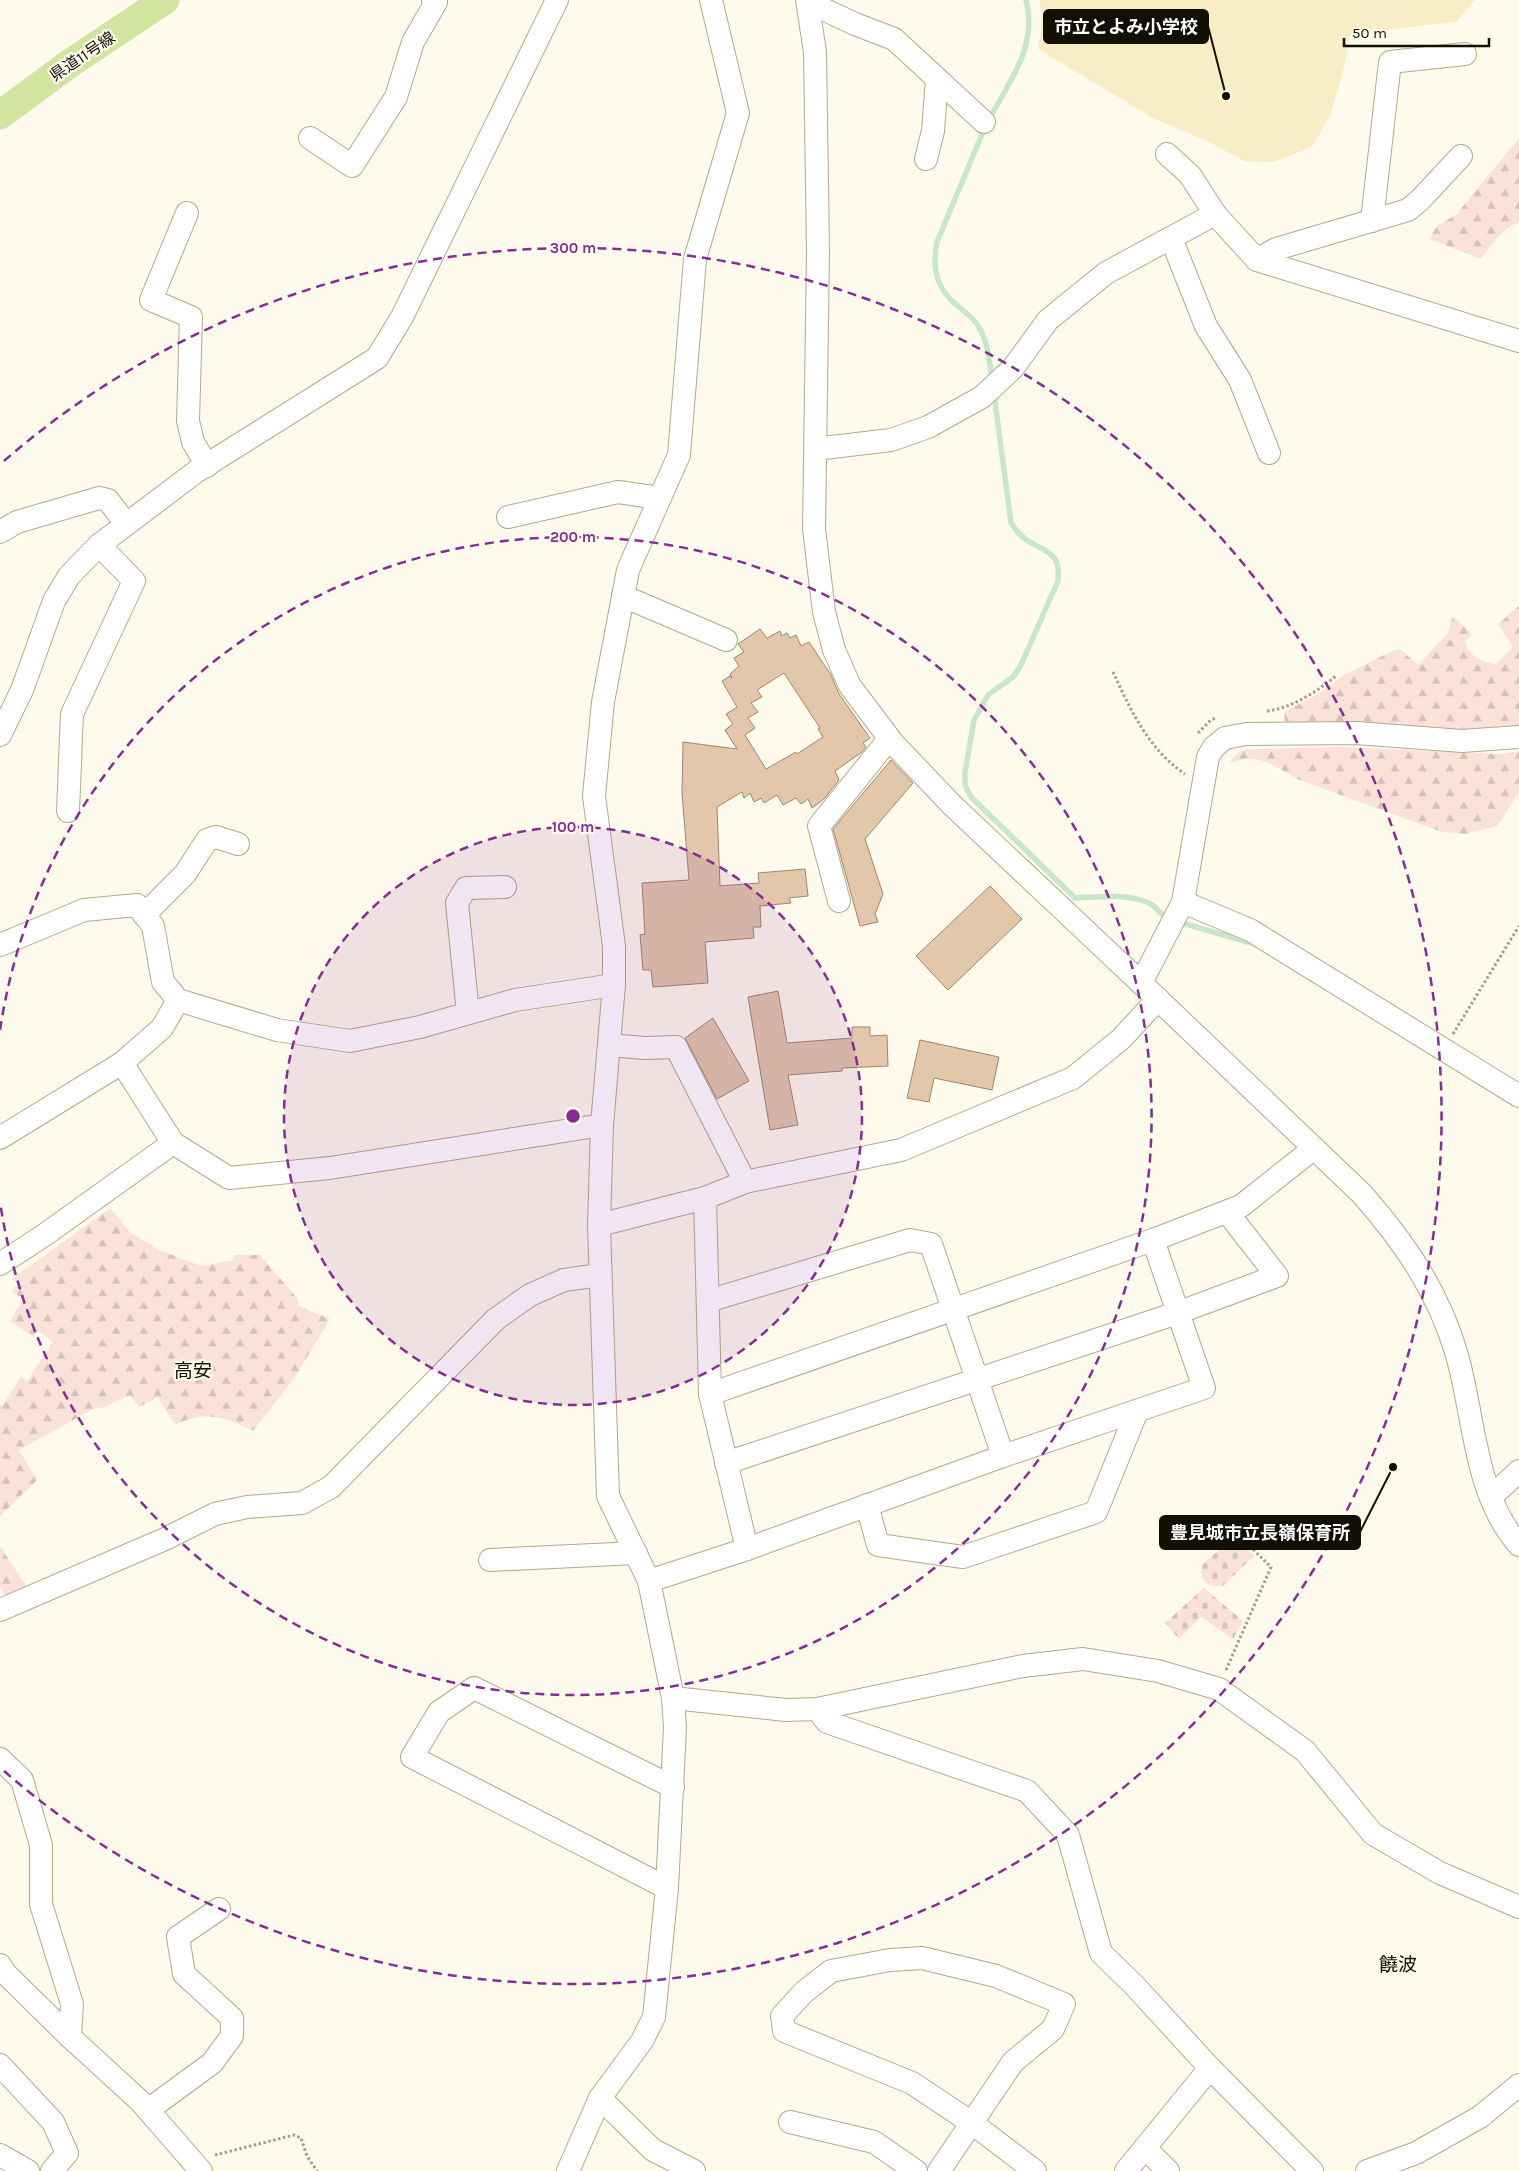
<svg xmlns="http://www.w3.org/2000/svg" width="1519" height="2171" viewBox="0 0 1519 2171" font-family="Karla,'Noto Sans JP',sans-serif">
  <defs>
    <pattern id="forest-firs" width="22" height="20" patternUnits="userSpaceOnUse" patternTransform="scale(1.25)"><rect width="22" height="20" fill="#fbe2d9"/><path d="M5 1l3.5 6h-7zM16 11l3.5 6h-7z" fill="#d6c1b9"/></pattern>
    <pattern id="cemetery-stones" width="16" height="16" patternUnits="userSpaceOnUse" patternTransform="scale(1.25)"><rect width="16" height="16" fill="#fbe2d9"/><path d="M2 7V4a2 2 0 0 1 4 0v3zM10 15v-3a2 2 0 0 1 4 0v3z" fill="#d6c1b9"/></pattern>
  </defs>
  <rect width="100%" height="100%" fill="#fefbed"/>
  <polygon fill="#f8eec5" points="1039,0 1475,0 1456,22 1350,34 1342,76 1330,116 1312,147 1274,162 1244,161 1207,141 1153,118 1038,49 1043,19"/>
  <g fill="url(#forest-firs)">
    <path d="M1519 138V223C1503 226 1490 247 1481 259L1429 239 1438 225 1456 215Z"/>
    <path d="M1519 606V726L1457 730 1285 724 1284 712 1320 693 1344 675 1392 651 1400 649 1418 665 1447 634 1453 616 1472 634 1465 642C1469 656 1482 662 1496 664L1513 647 1498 624Z"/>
    <path d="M1344 747 1500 754 1519 751V793L1497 826 1466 834 1442 832 1297 779C1282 770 1262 756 1244 759 1239 760 1234 762 1228 763L1238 753 1247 749Z"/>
    <path d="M110 1208 131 1233 161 1251 202 1266 233 1260 235 1255H260L297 1298 299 1306 330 1319 295 1377 253 1431C225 1417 205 1410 175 1425L158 1397 139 1407 130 1395 100 1409 97 1407 19 1450 37 1480 0 1516V1404L2 1406 21 1377 27 1381 53 1342 38 1331 33 1337 10 1321 23 1299 12 1291 18 1284 12 1279Z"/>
    <polygon points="0,1546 30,1592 9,1600 0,1587"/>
  </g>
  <g fill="url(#cemetery-stones)">
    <path d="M1235 1536 1254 1556 1223 1586C1209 1588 1198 1581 1202 1565Z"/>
    <polygon points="1204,1588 1243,1621 1233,1639 1201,1617 1179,1639 1165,1623"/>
  </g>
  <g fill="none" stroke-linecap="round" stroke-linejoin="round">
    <g stroke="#c7e7cc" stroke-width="5.5">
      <path d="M989 119C1010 82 1038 44 1026 0"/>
      <path d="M985 127 937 242C933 263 934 283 951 300 959 308 970 314 977 324 988 340 989 360 992 379"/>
      <path d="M994 394 1011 523C1015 529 1019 534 1024 538 1044 553 1061 549 1058 581L1020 667 1013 677 988 695 974 720 965 773V785L971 797 1075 898C1099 897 1127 893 1149 903 1157 907 1161 917 1170 919"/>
      <polyline points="1179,922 1251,943"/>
    </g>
  </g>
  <g fill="#e2c7aa" stroke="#9d866e" fill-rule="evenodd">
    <path d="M760 629 767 638 780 631 782 636 787 633 790 638 796 635 801 646 809 642 831 675 839 694 870 738 863 743 866 747 862 752 835 771 839 780 824 799 812 808 808 799 801 804 796 798 783 805 777 795 764 803 761 798 754 802 750 793 744 798 742 792 717 807 720 886 759 883 758 873 805 869 808 896 789 898 791 903 760 906 761 927H753L754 938 705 942 708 983 653 987 651 970H643L640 935 645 934 642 883 689 880 682 793 683 742 737 749 725 730 733 724 726 714 737 707 722 681 730 676 732 678 730 674 739 666 734 658 744 652 738 644ZM784 673 820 728 818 729 823 737 797 754 796 752 766 769 745 735 755 728 748 718 758 712 751 703 762 697 757 690Z"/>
    <polygon points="891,760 913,783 865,839 883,894 875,914 878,922 860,926 833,829"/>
    <polygon points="990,886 1022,919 948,990 916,956"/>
    <polygon points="778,991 787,1043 852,1038 852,1027 870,1027 870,1036 887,1035 888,1066 842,1068 842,1071 788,1075 798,1125 770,1130 748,997"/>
    <polygon points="713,1018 749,1081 717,1099 685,1038"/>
    <polygon points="920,1040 999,1057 992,1090 934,1078 929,1102 907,1098"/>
  </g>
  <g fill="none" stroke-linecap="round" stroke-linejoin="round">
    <g stroke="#b2aa8b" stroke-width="24">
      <g id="minor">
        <path d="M807 0 815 52 818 250 814 529 824 612 834 650 850 686 893 743 952 805 1141 983 1362 1194C1404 1242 1438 1291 1456 1352 1475 1415 1473 1493 1519 1545"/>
        <polyline points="808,2 855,24 894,39 984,122"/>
        <polyline points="310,138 352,166 396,97 413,42 436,2 433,0"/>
        <polyline points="1167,154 1190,175 1215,214"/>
        <polyline points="926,159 933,131 937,79"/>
        <polyline points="187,213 151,300 191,317 188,421 193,442 207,466"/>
        <polyline points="1372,221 1390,62 1465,54"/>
        <polyline points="1171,238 1206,326 1240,380 1269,453"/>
        <polyline points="1257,260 1276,249 1408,210 1420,200 1461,156"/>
        <polyline points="815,449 891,440 928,427 982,397 1013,368 1048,320 1106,273 1215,214 1257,260 1519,341"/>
        <polyline points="508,517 618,492 660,498"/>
        <polyline points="0,532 17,522 99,498 108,500 126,524"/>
        <polyline points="623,596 726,640"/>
        <polyline points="0,735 22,690 54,601 69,576 99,545 197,471 377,358 402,317 557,0"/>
        <polyline points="68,811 72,714 134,581 99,545"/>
        <polyline points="839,901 819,826 889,739"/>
        <polyline points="1183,902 1250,930 1519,1096"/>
        <polyline points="144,915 185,874 207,840 216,837 238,844"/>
        <polyline points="0,945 84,910 137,905 153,926 163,982 178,1000 277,1030 350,1041 420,1027 515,1000 614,985"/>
        <polyline points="1141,983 1183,902 1208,757 1214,747 1225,738 1246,734 1357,733 1462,741 1519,737"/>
        <polyline points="468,1013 457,903 466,888 505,887"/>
        <polyline points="609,1045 645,1048 676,1047 745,1182"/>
        <polyline points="122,1063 162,1028 178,1000"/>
        <polyline points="0,1138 122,1063 173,1143 43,1236 0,1264"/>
        <polyline points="173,1143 229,1178 330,1168 602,1125"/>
        <polyline points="705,1198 710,1394 747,1549"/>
        <polyline points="599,1225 705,1198 745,1182 901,1150 1073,1078 1121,1039 1158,999"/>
        <polyline points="708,1301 910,1240 931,1244 1003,1456"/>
        <polyline points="710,1394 1153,1240 1241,1206 1313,1149"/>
        <polyline points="726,1463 1177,1313 1277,1276 1227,1212"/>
        <polyline points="1491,1497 1519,1471"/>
        <polyline points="867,1505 878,1545 963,1557 1096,1512 1137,1411"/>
        <polyline points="490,1560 636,1553"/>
        <polyline points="649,1581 747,1549 1003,1456 1204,1388 1153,1240"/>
        <polyline points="0,1610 165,1539 215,1514 247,1507 302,1503 331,1487 496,1319 530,1295 564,1280 600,1275"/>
        <polyline points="673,1698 786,1710 817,1709 1023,1666 1083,1659 1158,1671 1219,1689 1305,1751 1373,1834 1440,1873 1519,1907"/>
        <polyline points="817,1709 827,1722 1027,1791 1068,1835 1101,1953 1134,1985 1210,2068 1312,2171"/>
        <polyline points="0,1759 22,1780 41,1845 41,1904 72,2004 70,2037"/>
        <polyline points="667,1888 412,1757 439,1712 474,1688 673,1787"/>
        <polyline points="0,1965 5,1973 70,2037 141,2102 201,2171"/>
        <polyline points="0,2065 53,2122 67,2153 52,2171"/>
        <polyline points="600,2098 653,2150 694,2171"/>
        <polyline points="148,2110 212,2063 232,2036 232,2018 184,1974 178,1937 219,1909"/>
        <polyline points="790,2122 874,2142 916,2171"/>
        <polyline points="1145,2148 1168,2171"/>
        <polyline points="0,2155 28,2171"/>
        <polyline points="568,2171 600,2098 642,2041 654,2017 667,1888 675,1727 673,1698 649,1581 608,1496 599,1225 602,1125 614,985 614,946 594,796 603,702 628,570 679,455 695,259 738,113 711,0"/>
        <polyline points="939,2171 1013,2062 1053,2029 1064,2004 996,1976 922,1958 890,1960 831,1971 804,1992 782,2016 784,2031 912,2083 972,2123 1035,2171"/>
        <polyline points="1126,2171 1210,2068"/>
        <polyline points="1367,2171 1416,2153 1480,2117 1519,2085"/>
      </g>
    </g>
    <g stroke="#dedddc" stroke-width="29">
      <polyline id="major" points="0,115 69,64 165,0"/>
    </g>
    <g stroke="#a19e91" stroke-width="3" stroke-dasharray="2.5 2.5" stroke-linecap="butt">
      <path d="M1113 672C1130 709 1149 750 1185 774"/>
      <path d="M1267 711C1292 708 1316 692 1336 676"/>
      <polyline points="1198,733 1211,720 1216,718"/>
      <polyline points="1453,1034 1519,926"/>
      <polyline points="1226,1670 1271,1567 1239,1536"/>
      <polyline points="215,2155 294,2135 301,2138 307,2156 317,2171"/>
    </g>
    <use href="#minor" stroke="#fff" stroke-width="22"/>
    <use href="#major" stroke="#d1e59e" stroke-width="28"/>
  </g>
  <circle cx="573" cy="1116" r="289" fill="#862c98" fill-opacity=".12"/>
  <g fill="none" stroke="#862c98" stroke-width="2.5" stroke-dasharray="9 6">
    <circle cx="573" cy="1116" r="289"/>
    <path d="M0 1030A579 579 0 1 1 0 1202"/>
    <path d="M4 461A868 868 0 1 1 4 1771"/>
  </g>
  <g text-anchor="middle" stroke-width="4.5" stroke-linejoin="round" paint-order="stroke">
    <g font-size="16" fill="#120f05" stroke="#fefbed">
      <text transform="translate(82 56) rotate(-34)" y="6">県道11号線</text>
    </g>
    <g font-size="19" fill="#120f05" stroke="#fefbed">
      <text x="193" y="1377">高安</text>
      <text x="1398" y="1971">饒波</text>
    </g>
  </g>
  <circle cx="573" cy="1116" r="8" fill="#862c98" stroke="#fefbed" stroke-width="2.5"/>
  <g font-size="15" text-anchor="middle" font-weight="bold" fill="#862c98" stroke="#fefbed" stroke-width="4.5" stroke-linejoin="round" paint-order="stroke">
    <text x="573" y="253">300 m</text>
    <text x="573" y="542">200 m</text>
    <text x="573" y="832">100 m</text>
  </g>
  <path fill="none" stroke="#120f05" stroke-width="2" d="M1226 96L1208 26M1393 1467L1360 1532"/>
  <g fill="#120f05" stroke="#fefbed" stroke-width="2">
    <circle cx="1226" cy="96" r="5"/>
    <circle cx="1393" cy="1467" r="5"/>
  </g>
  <g fill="#120f05" stroke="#120f05" stroke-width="2">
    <rect x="1044" y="10" width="164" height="33" rx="5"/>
    <rect x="1160" y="1516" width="200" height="33" rx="5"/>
  </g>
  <g font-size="18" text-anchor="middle" font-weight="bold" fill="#fff">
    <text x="1126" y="33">市立とよみ小学校</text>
    <text x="1260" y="1539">豊見城市立長嶺保育所</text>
  </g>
  <path d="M1344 38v8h145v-8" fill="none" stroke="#120f05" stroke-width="2.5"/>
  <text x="1352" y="38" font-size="15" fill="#120f05" stroke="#fefbed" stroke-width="4" paint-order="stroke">50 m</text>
</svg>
